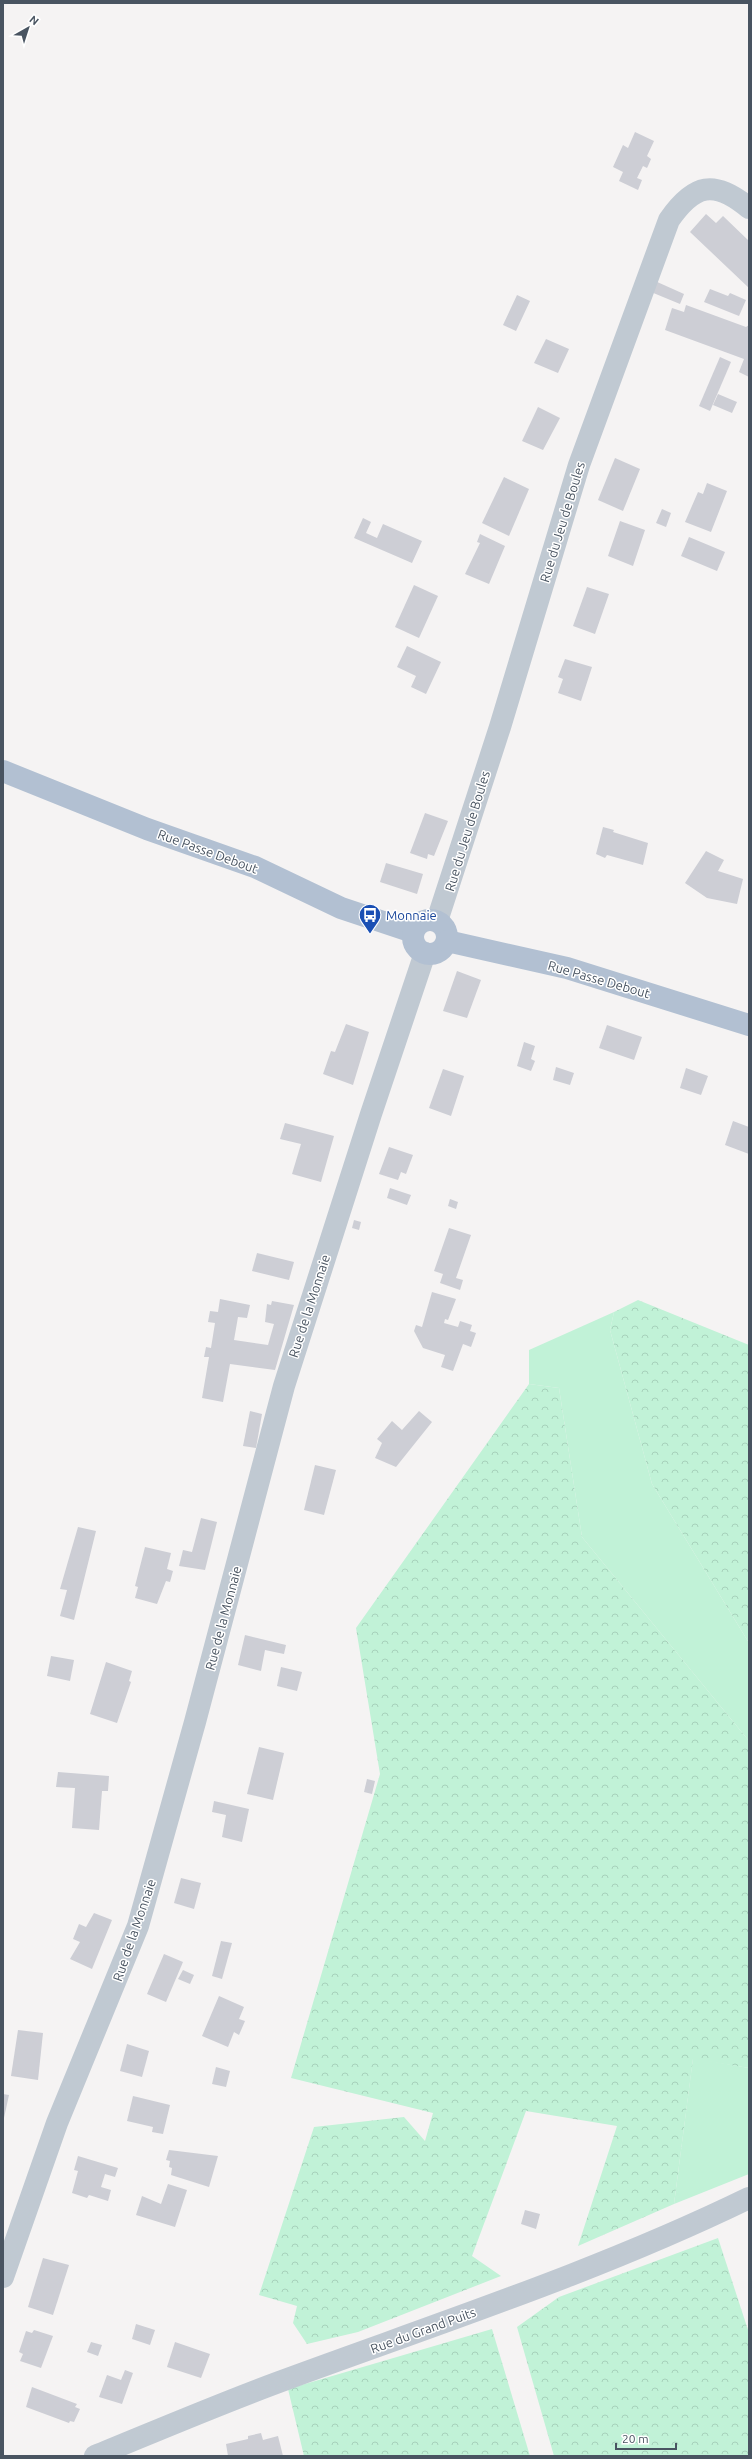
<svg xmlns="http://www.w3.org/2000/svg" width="752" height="2459" viewBox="0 0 752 2459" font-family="Ubuntu,sans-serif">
  <defs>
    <pattern id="forest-crowns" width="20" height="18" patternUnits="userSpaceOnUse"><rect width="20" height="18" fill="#c1f2d7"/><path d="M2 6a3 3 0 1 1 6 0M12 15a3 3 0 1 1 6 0" fill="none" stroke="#a7d1bb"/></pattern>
  </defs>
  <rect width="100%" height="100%" fill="#f5f3f3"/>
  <g fill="#c1f2d7">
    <polygon points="614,1312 610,1330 652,1484 749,1643 749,1741 582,1537 559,1388 529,1384 529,1350"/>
    <polygon points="693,2058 749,2068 749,2174 674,2204"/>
  </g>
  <g fill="url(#forest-crowns)">
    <polygon points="638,1300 749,1345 749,1643 652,1484 610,1330 614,1312"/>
    <polygon points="529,1384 559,1388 582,1537 749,1741 749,2068 693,2059 674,2204 578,2246 617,2126 526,2111 472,2256 501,2276 358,2332 307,2344 293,2323 297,2306 259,2295 314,2127 404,2117 425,2141 433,2113 291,2078 380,1774 356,1628"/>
    <polygon points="718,2238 749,2333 749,2456 554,2456 517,2327 559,2297"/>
    <polygon points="492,2329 530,2456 304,2456 288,2389"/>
  </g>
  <g fill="#cdced5">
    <polygon points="635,132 654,141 647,156 651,159 648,166 647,168 643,166 637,178 642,180 638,190 619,181 623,172 613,167 623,145 628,148"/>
    <polygon points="706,214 716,223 723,216 749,241 749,288 690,232"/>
    <polygon points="655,281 684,294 680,304 651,292"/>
    <polygon points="710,289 728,296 730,293 746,300 739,316 704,302"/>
    <polygon points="517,295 530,301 516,331 503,325"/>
    <polygon points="686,305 746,327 749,325 749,377 739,372 744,359 665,330 672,308 684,312"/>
    <polygon points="546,339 569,349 558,373 534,363"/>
    <polygon points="720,357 731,362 710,411 699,406"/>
    <polygon points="718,394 737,402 732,413 713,405"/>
    <polygon points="538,407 560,418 543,450 522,441"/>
    <polygon points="615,458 640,469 623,511 598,500"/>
    <polygon points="504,477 529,489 509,536 482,523"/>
    <polygon points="707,483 727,491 711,532 685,522 698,492 703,494"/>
    <polygon points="662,509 671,513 666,527 656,523"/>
    <polygon points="363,518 371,522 366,533 377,538 383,524 422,541 412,563 354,538"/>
    <polygon points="620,521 645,530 633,566 608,556"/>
    <polygon points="480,534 505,546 489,584 465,574 480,543 477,542"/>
    <polygon points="689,537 725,552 717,571 681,556"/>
    <polygon points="414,585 438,596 419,638 395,627"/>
    <polygon points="587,587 609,594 595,634 573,626"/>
    <polygon points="407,646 441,662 426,694 411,687 416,676 397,667"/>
    <polygon points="565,659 592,667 581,701 558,693 563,679 558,677"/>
    <polygon points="425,813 448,821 434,856 428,854 427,859 410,853"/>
    <polygon points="603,827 614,830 613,832 648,843 643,865 607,855 605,858 596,854"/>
    <polygon points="706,851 724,860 718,871 743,879 737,904 707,898 685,883"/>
    <polygon points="386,863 423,874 417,894 380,882"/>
    <polygon points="457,971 481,980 467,1018 443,1011"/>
    <polygon points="346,1024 369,1032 353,1085 323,1074 331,1051 335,1052"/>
    <polygon points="607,1025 642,1037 634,1060 599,1048"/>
    <polygon points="524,1042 535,1046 531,1059 535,1061 531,1071 517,1066"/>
    <polygon points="556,1067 574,1073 570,1085 553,1080"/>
    <polygon points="686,1068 708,1076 701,1095 680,1088"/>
    <polygon points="443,1069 464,1076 451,1116 429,1108"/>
    <polygon points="733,1121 749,1127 749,1154 725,1145"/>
    <polygon points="285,1123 334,1136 321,1182 292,1174 301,1144 280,1139"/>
    <polygon points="389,1147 413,1155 406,1174 401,1172 398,1180 379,1174"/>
    <polygon points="390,1188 411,1195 407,1205 387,1198"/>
    <polygon points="450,1199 458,1202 456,1209 448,1206"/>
    <polygon points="354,1220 361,1222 359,1230 352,1228"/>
    <polygon points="449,1228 471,1235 456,1278 463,1280 460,1290 440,1283 443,1274 434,1271"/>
    <polygon points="257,1253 294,1262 289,1280 252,1271"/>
    <polygon points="432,1292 456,1299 448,1320 445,1319 444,1323 458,1327 460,1321 472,1325 470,1331 476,1333 471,1347 463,1344 453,1371 441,1367 445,1355 423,1348 414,1331 416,1325 422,1327"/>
    <polygon points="220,1299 250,1305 247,1318 238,1317 234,1340 268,1345 274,1324 265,1322 267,1304 271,1305 272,1301 294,1305 275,1370 230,1364 223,1402 202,1398 209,1357 204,1357 206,1347 211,1348 215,1323 208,1322 210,1311 218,1312"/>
    <polygon points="250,1411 262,1414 256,1448 243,1446"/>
    <polygon points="419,1411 432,1422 396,1467 375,1458 382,1443 377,1439 392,1421 402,1430"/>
    <polygon points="315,1465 336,1470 324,1515 304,1510"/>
    <polygon points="201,1518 217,1522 205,1570 179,1566 183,1550 192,1552"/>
    <polygon points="78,1527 96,1531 74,1620 60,1616 67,1590 60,1589"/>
    <polygon points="145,1547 171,1553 167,1569 173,1571 170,1582 166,1581 157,1604 135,1598 138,1587 135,1586"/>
    <polygon points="245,1635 286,1645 284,1654 265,1650 261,1671 238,1665"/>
    <polygon points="51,1656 74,1660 70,1681 47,1676"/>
    <polygon points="106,1662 132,1671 129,1681 131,1682 117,1723 90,1714"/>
    <polygon points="281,1667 302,1672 297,1691 277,1686"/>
    <polygon points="259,1747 284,1753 273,1800 247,1794"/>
    <polygon points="58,1772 109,1776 108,1791 102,1791 99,1830 72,1828 75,1788 56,1787"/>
    <polygon points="367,1779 375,1781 372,1794 364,1792"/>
    <polygon points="214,1801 249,1809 242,1842 222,1837 226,1815 212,1812"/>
    <polygon points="181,1878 201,1883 194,1909 174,1903"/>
    <polygon points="94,1913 112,1920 92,1969 70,1959 80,1942 73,1939 79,1924 86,1927"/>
    <polygon points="221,1941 232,1943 222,1979 212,1976"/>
    <polygon points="164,1954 183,1962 166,2002 147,1994"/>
    <polygon points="183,1970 194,1975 190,1984 178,1979"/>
    <polygon points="219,1996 244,2007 239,2019 245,2021 239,2035 234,2032 228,2047 202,2036"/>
    <polygon points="18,2030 43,2033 38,2080 11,2076"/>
    <polygon points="127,2044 149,2051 142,2077 120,2071"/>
    <polygon points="216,2067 230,2071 226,2087 212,2084"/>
    <polygon points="3,2094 9,2095 4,2118 3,2118"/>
    <polygon points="133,2096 170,2105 163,2134 152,2132 153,2127 127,2121"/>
    <polygon points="169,2150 218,2156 209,2187 171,2175 172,2168 169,2167 170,2161 166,2160"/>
    <polygon points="78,2156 118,2168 115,2177 105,2174 101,2187 111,2190 108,2201 89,2195 87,2198 72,2193 78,2171 74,2170"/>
    <polygon points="168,2184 187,2190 175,2227 136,2215 142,2196 161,2204"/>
    <polygon points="525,2210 540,2214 536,2229 521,2224"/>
    <polygon points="43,2258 69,2265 53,2315 28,2307"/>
    <polygon points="136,2324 155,2330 150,2345 132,2339"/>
    <polygon points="34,2330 53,2336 41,2368 20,2361 23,2354 19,2352 26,2331 32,2333"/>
    <polygon points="91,2342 102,2345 98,2356 87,2352"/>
    <polygon points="175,2342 210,2354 201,2378 167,2367"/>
    <polygon points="125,2370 133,2373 122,2404 99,2397 107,2375 121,2380"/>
    <polygon points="32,2387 77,2404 75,2407 80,2409 74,2422 70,2421 69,2423 26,2407"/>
    <polygon points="261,2433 263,2440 278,2436 283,2456 228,2456 226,2444 248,2439 248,2436"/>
  </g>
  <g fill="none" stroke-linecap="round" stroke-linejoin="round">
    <g stroke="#c0c9d2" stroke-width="22">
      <path d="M437 921 500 727 579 465 669 220C694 184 714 179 749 208"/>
      <polyline points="3,2277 57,2123 138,1926 195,1722 284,1386 371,1114 425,953"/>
      <path d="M95 2456C156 2431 217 2405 279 2382 436 2324 597 2272 749 2198"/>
    </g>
    <g stroke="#b2c0d2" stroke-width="22">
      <polyline points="3,771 147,829 255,867 341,908 413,932"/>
      <circle cx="430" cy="937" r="17"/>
      <polyline points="447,941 567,968 749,1025"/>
    </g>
  </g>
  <defs>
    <g id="bus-pin" transform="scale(1.15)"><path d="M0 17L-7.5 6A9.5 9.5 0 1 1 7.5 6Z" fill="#1a4fb4" stroke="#fff"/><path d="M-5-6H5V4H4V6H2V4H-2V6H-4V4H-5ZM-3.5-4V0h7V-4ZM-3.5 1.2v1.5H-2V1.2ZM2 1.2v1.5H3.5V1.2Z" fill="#fff"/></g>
  </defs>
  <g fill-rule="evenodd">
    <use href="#bus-pin" x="370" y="915"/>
  </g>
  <g text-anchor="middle" stroke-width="3" stroke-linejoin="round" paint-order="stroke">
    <g font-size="13" fill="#495461" stroke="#fff">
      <text transform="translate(562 522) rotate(-73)" y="5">Rue du Jeu de Boules</text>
      <text transform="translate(467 831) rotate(-73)" y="5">Rue du Jeu de Boules</text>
      <text transform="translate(208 851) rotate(20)" y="5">Rue Passe Debout</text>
      <text transform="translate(599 979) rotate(16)" y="5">Rue Passe Debout</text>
      <text transform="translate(309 1306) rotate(-72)" y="5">Rue de la Monnaie</text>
      <text transform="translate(223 1618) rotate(-75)" y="5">Rue de la Monnaie</text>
      <text transform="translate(134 1930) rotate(-71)" y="5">Rue de la Monnaie</text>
      <text transform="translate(423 2330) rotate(-20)" y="5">Rue du Grand Puits</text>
    </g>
    <g font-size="13" fill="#164399" stroke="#fff" text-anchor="start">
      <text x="386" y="920">Monnaie</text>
    </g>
  </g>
  <rect width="752" height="2459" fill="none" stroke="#495461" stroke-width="8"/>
  <g transform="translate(28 28) rotate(39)" stroke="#ffffff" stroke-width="3" paint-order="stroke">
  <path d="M0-3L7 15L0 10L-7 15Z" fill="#495461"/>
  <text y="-6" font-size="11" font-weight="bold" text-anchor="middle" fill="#495461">N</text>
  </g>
  <path d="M616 2443v6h60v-6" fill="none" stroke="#495461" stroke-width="2"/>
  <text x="622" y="2443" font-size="12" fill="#495461" stroke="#ffffff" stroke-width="3" paint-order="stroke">20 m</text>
</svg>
